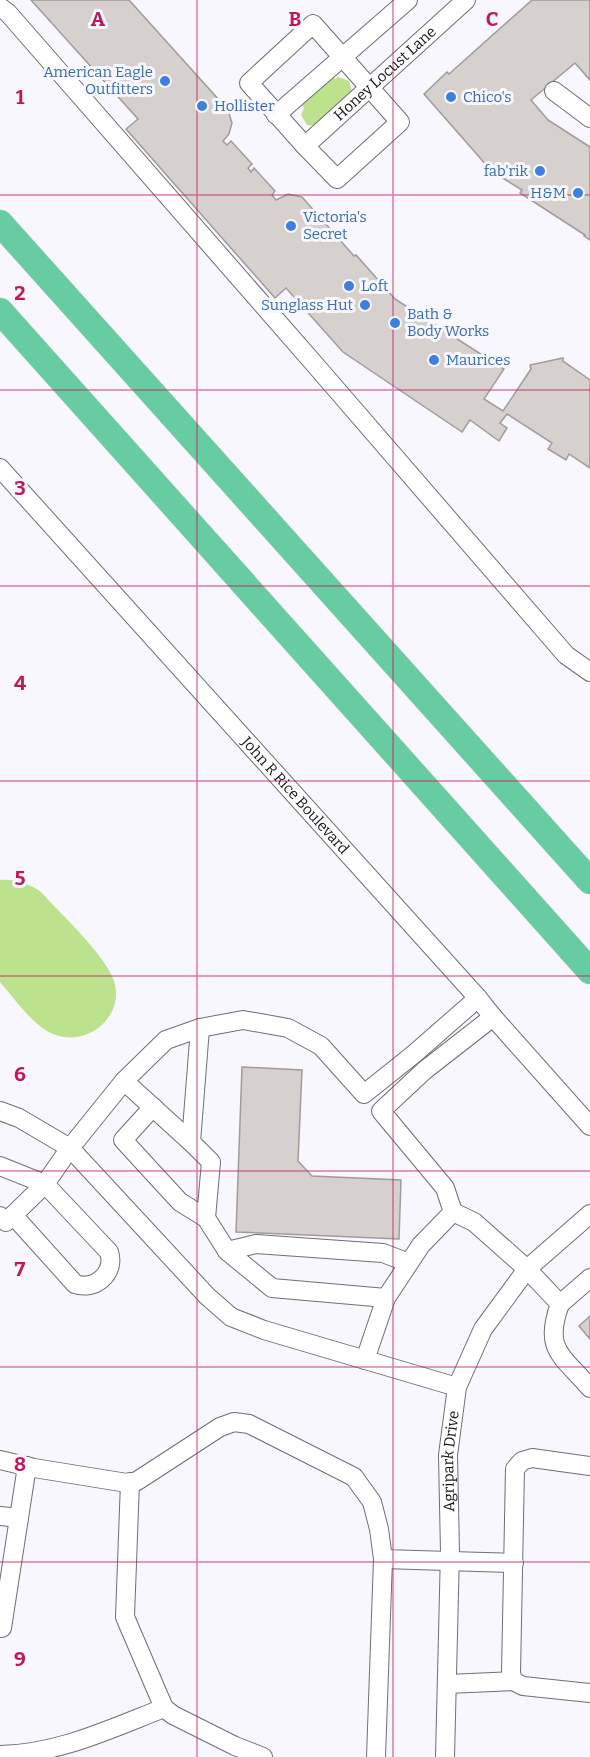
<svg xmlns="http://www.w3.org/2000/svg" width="590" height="1757" viewBox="0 0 590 1757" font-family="Bitter,serif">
  <rect width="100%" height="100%" fill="#f8f7fd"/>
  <g fill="#bde28e">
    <polygon points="333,77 336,79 338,77 349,81 352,92 316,126 307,125 301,115 304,108 302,105"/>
    <path d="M0 880C16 879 26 883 40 891 60 913 100 950 112 976 129 1013 89 1049 53 1034 32 1025 15 999 0 982Z"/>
  </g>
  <g fill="#d6d0ce" stroke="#a29b9a" stroke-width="1.5">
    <polygon points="31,0 129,0 228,110 232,123 229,134 223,141 227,145 231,141 252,164 248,168 251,172 254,168 275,191 272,195 276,200 288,194 302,197 354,256 356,255 395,299 504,369 484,399 503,411 531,369 530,365 563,358 563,361 590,380 590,468 569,454 566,460 548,449 552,443 507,414 500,423 507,428 499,441 470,420 462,432 343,352 286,288 275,298 126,129 138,119"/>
    <polygon points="532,0 590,0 590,80 575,63 531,100 548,120 590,147 590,240 584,236 585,235 520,193 522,190 499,176 491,165 488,167 424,94 447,72 449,74"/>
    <polygon points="242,1067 302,1070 298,1161 312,1176 401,1180 399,1239 236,1232"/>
    <polygon points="590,1316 590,1339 579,1326"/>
  </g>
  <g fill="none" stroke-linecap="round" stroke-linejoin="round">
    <g stroke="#706e73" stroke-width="20">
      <g id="minor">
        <polyline points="0,7 8,13 317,367 566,655 590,672"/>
        <polygon points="313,24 400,122 337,179 305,146 249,83"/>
        <polyline points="554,91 590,118"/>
        <polyline points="276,115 408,0"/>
        <path id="s1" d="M305 146 466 0"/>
        <path id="s2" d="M0 468 478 998 493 1017 590 1126"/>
        <polyline points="200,1028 191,1142 211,1162 206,1218 227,1251 272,1288 386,1298"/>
        <polyline points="124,1081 191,1142"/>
        <polyline points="153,1107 123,1140 180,1202 206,1218"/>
        <polyline points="0,1111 19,1118 70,1148 207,1296 231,1317 264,1330 457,1387"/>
        <path d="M0 1166 45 1184 109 1252C116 1273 95 1291 75 1284L13 1215"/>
        <polyline points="453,1212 474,1222 527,1269 560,1304 590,1278"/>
        <polyline points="0,1216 6,1222 45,1184 70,1148 124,1081 166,1040 200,1028 243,1020 288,1028 321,1046 364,1094 414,1054 478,998"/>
        <polyline points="227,1251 256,1244 383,1253 409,1263"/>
        <path d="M560 1304C543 1350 562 1355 590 1388"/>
        <polyline points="365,1360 386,1298 421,1245 453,1212 445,1188 381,1111 425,1070 493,1017"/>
        <polyline points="0,1460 34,1468 127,1483 137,1481 220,1427 234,1422 249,1424 354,1477 372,1502 379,1529 383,1559 514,1563"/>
        <polyline points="590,1466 532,1458 522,1461 515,1469 511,1673 513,1681 523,1686 590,1693"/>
        <polyline points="130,1482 125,1617 164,1708"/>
        <polyline points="0,1516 19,1518"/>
        <polyline points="0,1628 2,1628 27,1466"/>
        <polyline points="447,1684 513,1681"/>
        <path d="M0 1755C58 1754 110 1729 164 1708L173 1715 235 1746 263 1757"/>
        <polyline points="376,1757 383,1559"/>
        <path id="s3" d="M445 1757 450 1552 448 1455 457 1387 483 1329 527 1269 590 1214"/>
      </g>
    </g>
    <g stroke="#d5d5d5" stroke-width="27">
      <g id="highway">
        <polyline points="0,223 590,881"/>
        <polyline points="0,311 590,971"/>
      </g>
    </g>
    <use href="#minor" stroke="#fff" stroke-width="18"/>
    <use href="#highway" stroke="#67cca1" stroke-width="26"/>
  </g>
  <path fill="none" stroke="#c2185b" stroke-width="1.5" stroke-opacity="0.55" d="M197 0V1757M393 0V1757M0 195H590M0 390H590M0 586H590M0 781H590M0 976H590M0 1171H590M0 1367H590M0 1562H590"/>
  <g fill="#3f7fe0" stroke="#f8f7fd" stroke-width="2">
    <circle cx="165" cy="81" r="6"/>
    <circle cx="451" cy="97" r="6"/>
    <circle cx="202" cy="106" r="6"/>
    <circle cx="540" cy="171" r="6"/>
    <circle cx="578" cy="193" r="6"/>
    <circle cx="291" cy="226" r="6"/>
    <circle cx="349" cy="286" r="6"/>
    <circle cx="365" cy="305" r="6"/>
    <circle cx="395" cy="323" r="6"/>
    <circle cx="434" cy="360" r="6"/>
  </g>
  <g text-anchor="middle" stroke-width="6" stroke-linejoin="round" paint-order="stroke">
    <g font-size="15" fill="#366cbe" stroke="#f8f7fd" text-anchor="start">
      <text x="153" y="77" text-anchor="end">American Eagle<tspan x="153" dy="17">Outfitters</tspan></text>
      <text x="463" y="102">Chico's</text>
      <text x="214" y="111">Hollister</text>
      <text x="528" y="176" text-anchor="end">fab'rik</text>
      <text x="566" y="198" text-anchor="end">H&amp;M</text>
      <text x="303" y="222">Victoria's<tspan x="303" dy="17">Secret</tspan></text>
      <text x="361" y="291">Loft</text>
      <text x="353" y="310" text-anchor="end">Sunglass Hut</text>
      <text x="407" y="319">Bath &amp;<tspan x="407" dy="17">Body Works</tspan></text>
      <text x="446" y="365">Maurices</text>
    </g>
    <g font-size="15" fill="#151416" stroke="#f8f7fd">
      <text dy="5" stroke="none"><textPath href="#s1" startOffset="108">Honey Locust Lane</textPath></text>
      <text dy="5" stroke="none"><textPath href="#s2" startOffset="441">John R Rice Boulevard</textPath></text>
      <text dy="5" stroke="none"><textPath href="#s3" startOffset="296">Agripark Drive</textPath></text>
    </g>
  </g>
  <g font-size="20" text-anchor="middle" font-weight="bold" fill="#c2185b" stroke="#f8f7fd" stroke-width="6" stroke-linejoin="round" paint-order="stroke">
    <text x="98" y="26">A</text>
    <text x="295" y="26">B</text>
    <text x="492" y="26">C</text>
    <text x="20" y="104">1</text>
    <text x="20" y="300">2</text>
    <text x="20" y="495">3</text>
    <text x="20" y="690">4</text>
    <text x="20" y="885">5</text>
    <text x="20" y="1081">6</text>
    <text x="20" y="1276">7</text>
    <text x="20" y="1471">8</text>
    <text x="20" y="1666">9</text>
  </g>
</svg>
